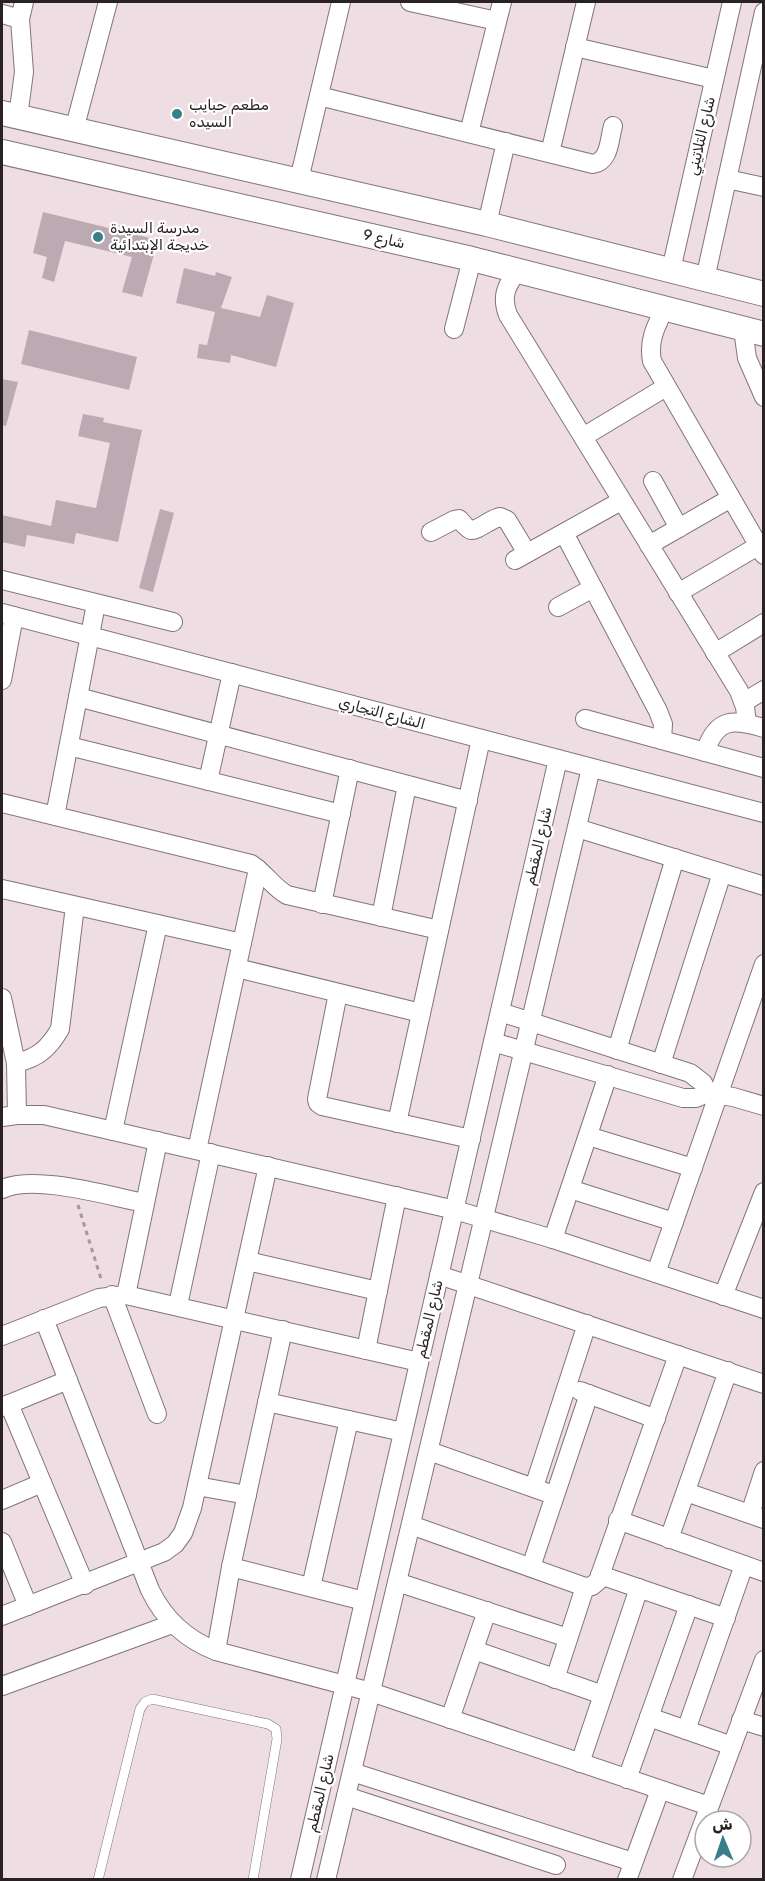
<svg xmlns="http://www.w3.org/2000/svg" width="765" height="1881" viewBox="0 0 765 1881" font-family="Rubik,'Noto Naskh Arabic',sans-serif">
  <rect width="100%" height="100%" fill="#efdde4"/>
  <g fill="#bbaab1">
    <polygon points="43,212 158,240 142,297 122,292 132,257 65,241 54,282 42,278 47,257 33,253"/>
    <polygon points="184,268 215,276 216,272 232,277 221,308 260,317 267,295 294,303 276,367 231,355 230,363 197,358 199,344 207,345 215,312 176,303"/>
    <polygon points="29,330 137,357 129,390 21,364"/>
    <polygon points="2,379 18,382 6,426 2,425"/>
    <polygon points="83,414 104,418 103,422 142,430 118,542 76,533 74,544 27,535 25,547 2,542 2,515 51,526 56,500 96,508 110,443 78,436"/>
    <polygon points="160,509 174,513 153,592 139,588"/>
  </g>
  <g fill="none" stroke-linecap="round" stroke-linejoin="round">
    <g stroke="#83737a" stroke-width="10">
      <polyline id="service" points="98,1880 140,1709 145,1702 152,1699 268,1724 276,1729 277,1739 253,1880"/>
    </g>
    <g stroke="#83737a" stroke-width="20">
      <g id="minor">
        <polyline points="410,2 497,21"/>
        <polyline points="2,14 20,19"/>
        <polyline points="575,47 714,79"/>
        <path d="M319 96 593 164C610 161 609 140 613 126"/>
        <polyline points="18,117 24,72 20,19 24,2"/>
        <polyline points="74,130 108,2"/>
        <polyline points="469,133 502,2"/>
        <polyline points="550,153 586,2"/>
        <polyline points="727,179 764,187"/>
        <polyline points="299,180 341,2"/>
        <polyline points="487,224 506,142"/>
        <polyline points="671,270 732,2"/>
        <path d="M518 271C506 285 501 297 508 315L739 691 745 707 747 723"/>
        <polyline points="705,279 764,12"/>
        <path d="M665 308C656 326 648 340 652 361L764 555"/>
        <polyline points="454,329 472,259"/>
        <polyline points="743,329 747,358 764,397"/>
        <polyline points="583,437 666,387"/>
        <polyline points="653,481 679,528"/>
        <path d="M431 532 454 520 459 519C462 522 467 529 471 530 477 531 492 518 500 517L507 520 527 553"/>
        <polyline points="564,533 658,711 663,724 662,740"/>
        <polyline points="649,545 731,498"/>
        <polyline points="515,560 621,501"/>
        <polyline points="2,580 173,622"/>
        <polyline points="678,593 758,546"/>
        <polyline points="558,607 593,588"/>
        <polyline points="2,613 764,813"/>
        <polyline points="715,653 764,623"/>
        <polyline points="2,680 14,616"/>
        <polyline points="78,697 468,801"/>
        <polyline points="744,702 764,690"/>
        <polyline points="585,719 764,768"/>
        <polyline points="69,746 341,814"/>
        <path d="M705 752C717 717 733 719 764 728"/>
        <polyline points="208,781 232,673"/>
        <path d="M2 803 251 864C265 873 273 887 287 895L439 930"/>
        <polyline points="55,816 96,604"/>
        <polyline points="577,828 764,886"/>
        <polyline points="2,889 242,943"/>
        <polyline points="322,904 350,769"/>
        <polyline points="381,917 407,785"/>
        <polyline points="237,968 421,1013"/>
        <polyline points="338,993 317,1099 318,1103 322,1106 471,1139"/>
        <polyline points="2,998 16,1063 17,1115"/>
        <polyline points="500,1012 690,1073 703,1083 708,1093"/>
        <polyline points="493,1042 683,1098 696,1098 708,1093"/>
        <polyline points="617,1050 675,858"/>
        <path d="M16 1063C38 1058 49 1048 60 1029L75 906"/>
        <polyline points="661,1064 722,873"/>
        <polyline points="708,1093 733,1097 764,1106"/>
        <polyline points="2,1117 17,1115 44,1115 455,1210 553,1239 764,1309"/>
        <polyline points="397,1123 481,739"/>
        <polyline points="113,1131 158,924"/>
        <polyline points="588,1136 693,1168"/>
        <polyline points="197,1150 258,869"/>
        <path d="M2 1189C36 1174 108 1196 145 1203"/>
        <polyline points="570,1189 674,1222"/>
        <polyline points="553,1239 608,1075"/>
        <polyline points="247,1261 378,1291"/>
        <polyline points="656,1273 764,964"/>
        <polyline points="439,1275 764,1384"/>
        <polyline points="112,1295 157,1414"/>
        <polyline points="126,1295 158,1141"/>
        <polyline points="723,1296 764,1192"/>
        <polyline points="178,1305 211,1153"/>
        <path d="M44 1319 150 1590C164 1619 185 1639 216 1651L371 1692 709 1806"/>
        <polyline points="2,1336 99,1298 126,1295 419,1362"/>
        <polyline points="366,1350 397,1196"/>
        <polyline points="580,1391 656,1419"/>
        <polyline points="267,1402 403,1432"/>
        <polyline points="9,1404 85,1585"/>
        <polyline points="2,1407 68,1380"/>
        <polyline points="429,1451 545,1492"/>
        <polyline points="197,1486 247,1495"/>
        <polyline points="534,1487 587,1324"/>
        <polyline points="686,1492 764,1519"/>
        <polyline points="2,1500 42,1483"/>
        <polyline points="750,1514 764,1471"/>
        <polyline points="618,1520 764,1572"/>
        <polyline points="411,1525 585,1587 592,1586 598,1581 678,1355"/>
        <polyline points="669,1539 728,1371"/>
        <polyline points="2,1542 28,1606"/>
        <polyline points="231,1567 364,1601"/>
        <polyline points="531,1567 589,1394"/>
        <polyline points="600,1575 726,1618"/>
        <polyline points="397,1582 568,1638"/>
        <polyline points="311,1587 349,1420"/>
        <polyline points="2,1616 164,1552 175,1544 183,1533 192,1508 268,1166"/>
        <polyline points="474,1650 603,1695"/>
        <polyline points="216,1651 231,1567 283,1330"/>
        <polyline points="555,1679 585,1587"/>
        <polyline points="2,1686 172,1624"/>
        <polyline points="649,1717 732,1746"/>
        <polyline points="450,1719 487,1611"/>
        <polyline points="741,1720 764,1727"/>
        <polyline points="686,1730 744,1565"/>
        <polyline points="580,1763 639,1588"/>
        <polyline points="352,1772 633,1862"/>
        <polyline points="627,1779 689,1605"/>
        <polyline points="346,1796 556,1865"/>
        <polyline points="300,1880 558,759"/>
        <polyline points="326,1880 591,768"/>
        <polyline points="627,1880 660,1790"/>
        <polyline points="682,1880 764,1660"/>
      </g>
    </g>
    <g stroke="#83737a" stroke-width="26">
      <g id="secondary">
        <polyline points="2,113 487,224 764,294"/>
        <polyline points="2,152 472,259 764,334"/>
      </g>
    </g>
    <polyline stroke="#a6989e" stroke-width="3" stroke-dasharray="4.5 4.5" stroke-linecap="butt" points="78,1205 102,1282"/>
    <use href="#service" stroke="#fff" stroke-width="9"/>
    <use href="#minor" stroke="#fff" stroke-width="18"/>
    <use href="#secondary" stroke="#fff" stroke-width="24"/>
  </g>
  <g fill="#387f8a" stroke="#fff" stroke-width="2">
    <circle cx="177" cy="114" r="6"/>
    <circle cx="98" cy="237" r="6"/>
  </g>
  <g text-anchor="middle" stroke-width="4.5" stroke-linejoin="round" paint-order="stroke">
    <g font-size="15" fill="#292225" stroke="#fff" text-anchor="start">
      <text x="189" y="110">مطعم حبايب<tspan x="189" dy="17">السيده</tspan></text>
      <text x="110" y="233">مدرسة السيدة<tspan x="110" dy="17">خديجة الإبتدائية</tspan></text>
    </g>
    <g font-size="15" fill="#292225" stroke="#fff">
      <text transform="translate(701 136) rotate(-77)" y="5">شارع التلاتيني</text>
      <text transform="translate(384 239) rotate(13)" y="5">شارع 9</text>
      <text transform="translate(382 713) rotate(15)" y="5">الشارع التجاري</text>
      <text transform="translate(538 846) rotate(-77)" y="5">شارع المقطم</text>
      <text transform="translate(429 1319) rotate(-77)" y="5">شارع المقطم</text>
      <text transform="translate(320 1793) rotate(-77)" y="5">شارع المقطم</text>
    </g>
  </g>
  <rect width="765" height="1881" fill="none" stroke="#292225" stroke-width="6"/>
  <g transform="translate(723 1839) rotate(358)"><circle r="28" fill="#ffffff" stroke="#a9a7a8" stroke-width="1.5"/>
  <path d="M0-4.5L10 22L0 15L-10 22Z" fill="#387f8a"/>
  <text y="-9" font-size="16" font-weight="bold" text-anchor="middle" fill="#292225">ش</text>
  </g>
</svg>
